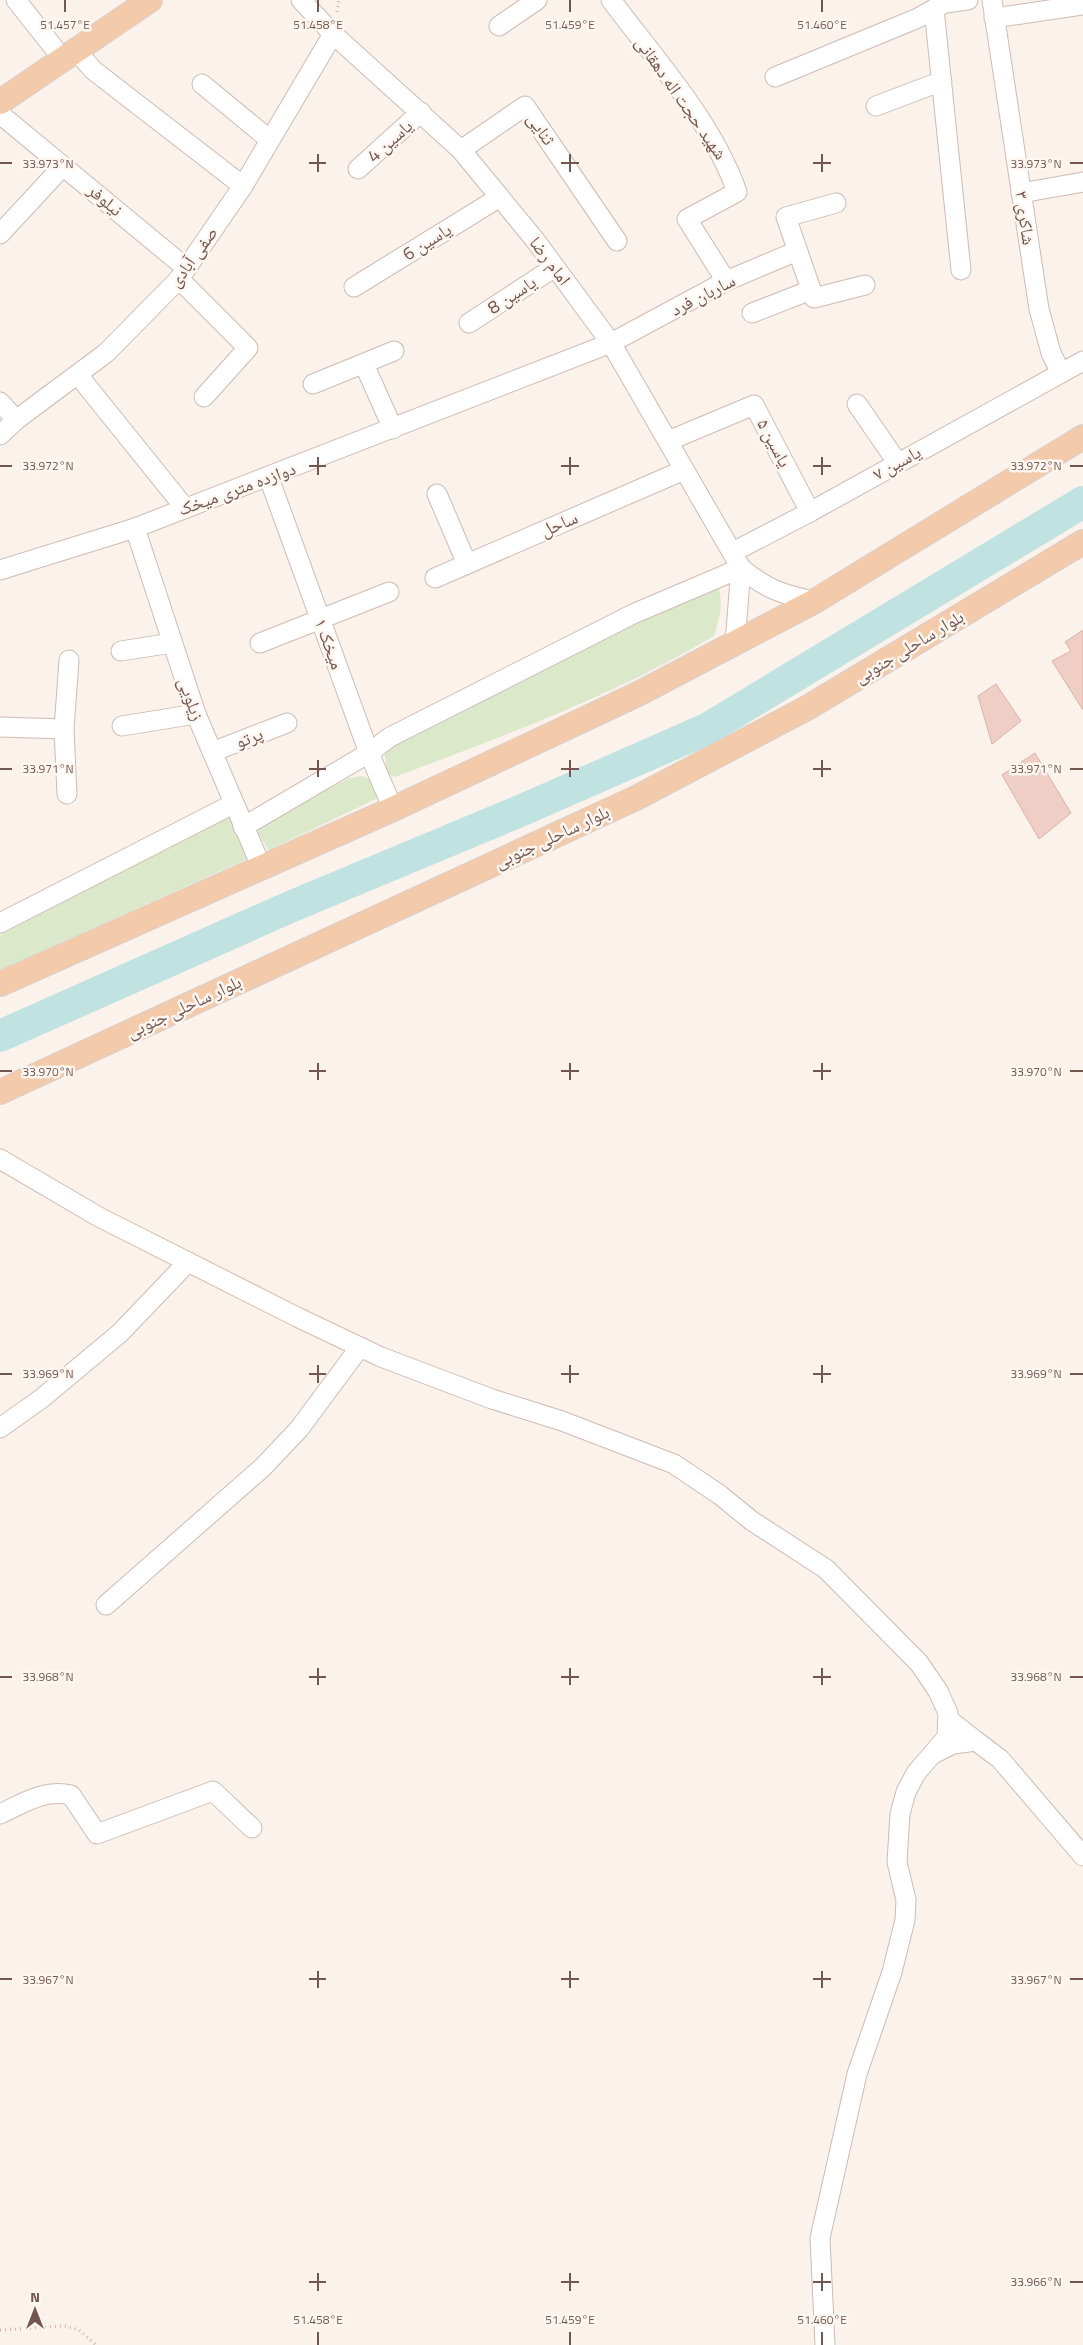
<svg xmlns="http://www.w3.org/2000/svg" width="1083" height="2345" viewBox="0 0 1083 2345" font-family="'Titillium Web','Noto Naskh Arabic',sans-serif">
  <rect width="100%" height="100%" fill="#fbf2eb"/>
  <g fill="#dbe8ca">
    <path d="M717 583C724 602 720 617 714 636 614 696 503 736 395 777L387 773 383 743 547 667Z"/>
    <polygon points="362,776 369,779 378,798 269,850 254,828 349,778"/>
    <polygon points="229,815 247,859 0,970 0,935"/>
  </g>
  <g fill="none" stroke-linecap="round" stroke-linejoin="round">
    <polyline stroke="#c0e3e2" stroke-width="32" points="0,1036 290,907 520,811 707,729 1083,502"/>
  </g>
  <g fill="#eecec5" stroke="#dfb2a6">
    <polygon points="1083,630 1083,710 1052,661 1071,651 1065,642"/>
    <polygon points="996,684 1021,721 992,744 978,696"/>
    <polygon points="1035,753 1071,813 1039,839 1002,775"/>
  </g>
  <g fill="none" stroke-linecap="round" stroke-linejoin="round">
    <g stroke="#cebbb4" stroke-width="21">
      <g id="minor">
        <polyline points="16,0 54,48"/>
        <path d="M301 0 333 34 461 150 535 240 611 343 741 568C766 589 783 595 815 601"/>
        <path d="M611 0C656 60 712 121 737 192L687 219 726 281"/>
        <polyline points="992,0 1039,309 1051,353 1061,373"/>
        <polyline points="934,9 961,270"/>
        <polyline points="994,18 1083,5"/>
        <polyline points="499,26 537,0"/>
        <polyline points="76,50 93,70 243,186"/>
        <polyline points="775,77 918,18 945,3 968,0"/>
        <polyline points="202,84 270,140"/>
        <polyline points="876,106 942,81"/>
        <polyline points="0,114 186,268"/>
        <polyline points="461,150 525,106 617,241"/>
        <polyline points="358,169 421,112"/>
        <polyline points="1021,193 1083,182"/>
        <polyline points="836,203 786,217 814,298 865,285"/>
        <polyline points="0,234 63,166"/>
        <polyline points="179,279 248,348 204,397"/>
        <polyline points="354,287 500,197"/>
        <polyline points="752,313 811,290"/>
        <polyline points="469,323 555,267"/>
        <polyline points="364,364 393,429"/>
        <polyline points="78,375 185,508"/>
        <polyline points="313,384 394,351"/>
        <polyline points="0,402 16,420"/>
        <polyline points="857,404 897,462"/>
        <polyline points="0,435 16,420 106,353 179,279 243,186 333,34"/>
        <polyline points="668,441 754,405 810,512"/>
        <polyline points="269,478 369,753 393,809"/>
        <polyline points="437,494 467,564"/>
        <polyline points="135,528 196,714 261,866"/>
        <polyline points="733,552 810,512 1083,361"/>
        <polyline points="0,570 135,528 611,343 726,281 797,251"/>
        <polyline points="435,578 684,470"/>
        <polyline points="260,643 389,592"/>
        <polyline points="735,643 741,568"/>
        <polyline points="121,651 172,643"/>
        <polyline points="122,726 196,714"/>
        <polyline points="0,727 64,729"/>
        <polyline points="212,752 287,723"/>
        <polyline points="67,794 64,729 69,660"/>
        <polyline points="243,827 369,753 390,737 633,614 741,568"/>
        <polyline points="0,923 233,804"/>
        <polyline points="0,1159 99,1217 297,1317 381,1357 492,1399 562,1421 674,1464 720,1495 752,1521 826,1569 919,1663 938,1691 948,1713 947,1737 916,1773 906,1792 900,1814 897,1862 906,1900 905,1920 892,1972 857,2074 820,2238 825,2345"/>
        <polyline points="0,1428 41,1399 120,1333 188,1262"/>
        <polyline points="106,1605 263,1467 299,1429 360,1347"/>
        <polyline points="976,1741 1000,1759 1083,1856"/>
        <polyline points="935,1753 953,1744 976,1741 948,1719"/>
        <path d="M0 1814C24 1803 44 1789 71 1795L97 1834 213 1791 252 1828"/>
      </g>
    </g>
    <g stroke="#d8d0ce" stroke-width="26">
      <g id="major">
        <polyline points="0,102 150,0"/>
        <polyline points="0,984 393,809 638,694 815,601 1083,437"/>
        <polyline points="0,1092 636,798 807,708 1083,542"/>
      </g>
    </g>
    <g stroke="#d3b0a7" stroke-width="3" stroke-dasharray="1 4" stroke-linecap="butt">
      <polyline points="337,12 339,0"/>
      <polyline points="0,2330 65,2326 79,2330 96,2345"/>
    </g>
    <use href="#minor" stroke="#fff" stroke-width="19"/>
    <use href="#major" stroke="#f3caaa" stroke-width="24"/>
  </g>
  <path fill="none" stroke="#745650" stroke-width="2" d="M65 0V12M318 0V12M570 0V12M822 0V12M318 154V172M570 154V172M822 154V172M0 163H12M309 163H326M561 163H579M813 163H831M1070 163H1083M318 457V475M570 457V475M822 457V475M0 466H12M309 466H326M561 466H579M813 466H831M1070 466H1083M318 760V777M570 760V777M822 760V777M0 769H12M309 769H326M561 769H579M813 769H831M1070 769H1083M318 1063V1080M570 1063V1080M822 1063V1080M0 1071H12M309 1071H326M561 1071H579M813 1071H831M1070 1071H1083M318 1365V1383M570 1365V1383M822 1365V1383M0 1374H12M309 1374H326M561 1374H579M813 1374H831M1070 1374H1083M318 1668V1685M570 1668V1685M822 1668V1685M0 1677H12M309 1677H326M561 1677H579M813 1677H831M1070 1677H1083M318 1971V1988M570 1971V1988M822 1971V1988M0 1979H12M309 1979H326M561 1979H579M813 1979H831M1070 1979H1083M318 2273V2291M570 2273V2291M822 2273V2291M309 2282H326M561 2282H579M813 2282H831M1070 2282H1083M318 2332V2345M570 2332V2345M822 2332V2345"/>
  <g text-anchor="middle" stroke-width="5" stroke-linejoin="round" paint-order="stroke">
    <g font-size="18" fill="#745650" stroke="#fef6f1">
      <text transform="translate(681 98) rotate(55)" y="6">شهید حجت اله دهقانی</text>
      <text transform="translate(541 129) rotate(56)" y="6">ثنایی</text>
      <text transform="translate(390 141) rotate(-42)" y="6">یاسین 4</text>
      <text transform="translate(105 200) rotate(40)" y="6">نیلوفر</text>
      <text transform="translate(1025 218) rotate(82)" y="6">شاکری ۳</text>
      <text transform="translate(427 242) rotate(-32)" y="6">یاسین 6</text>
      <text transform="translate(193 257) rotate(-54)" y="6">صفی آبادی</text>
      <text transform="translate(550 261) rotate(53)" y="6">امام رضا</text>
      <text transform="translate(512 295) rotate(-33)" y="6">یاسین 8</text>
      <text transform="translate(703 295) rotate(-27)" y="6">ساربان فرد</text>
      <text transform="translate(774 443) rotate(62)" y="6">یاسین ۵</text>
      <text transform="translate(897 463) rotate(-29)" y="6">یاسین ۷</text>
      <text transform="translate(237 489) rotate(-20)" y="6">دوازده متری میخک</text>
      <text transform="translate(559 524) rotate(-23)" y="6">ساحل</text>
      <text transform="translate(329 644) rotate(70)" y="6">میخک ۱</text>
      <text transform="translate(909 647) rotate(-31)" y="6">بلوار ساحلی جنوبی</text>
      <text transform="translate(191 699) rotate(70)" y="6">زیلویی</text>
      <text transform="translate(249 738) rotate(-21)" y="6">پرتو</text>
      <text transform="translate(552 837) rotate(-25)" y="6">بلوار ساحلی جنوبی</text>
      <text transform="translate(184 1007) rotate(-25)" y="6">بلوار ساحلی جنوبی</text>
    </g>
  </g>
  <g font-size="12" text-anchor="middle" fill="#745650" stroke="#fef6f1" stroke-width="5" stroke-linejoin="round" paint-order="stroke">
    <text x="65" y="29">51.457°E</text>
    <text x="318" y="29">51.458°E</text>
    <text x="570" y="29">51.459°E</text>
    <text x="822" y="29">51.460°E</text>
    <text x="48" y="168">33.973°N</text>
    <text x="1036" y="168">33.973°N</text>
    <text x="48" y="470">33.972°N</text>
    <text x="1036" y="470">33.972°N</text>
    <text x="48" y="773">33.971°N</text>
    <text x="1036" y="773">33.971°N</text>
    <text x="48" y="1076">33.970°N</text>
    <text x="1036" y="1076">33.970°N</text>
    <text x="48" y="1378">33.969°N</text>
    <text x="1036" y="1378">33.969°N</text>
    <text x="48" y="1681">33.968°N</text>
    <text x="1036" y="1681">33.968°N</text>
    <text x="48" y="1984">33.967°N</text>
    <text x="1036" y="1984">33.967°N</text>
    <text x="1036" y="2286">33.966°N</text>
    <text x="318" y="2324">51.458°E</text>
    <text x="570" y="2324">51.459°E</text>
    <text x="822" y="2324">51.460°E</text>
  </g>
  <g transform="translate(35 2310)" stroke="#fef6f1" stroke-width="4" paint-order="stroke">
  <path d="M0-4L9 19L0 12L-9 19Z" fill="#745650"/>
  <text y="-8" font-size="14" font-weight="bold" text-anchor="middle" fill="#745650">N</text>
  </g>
</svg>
